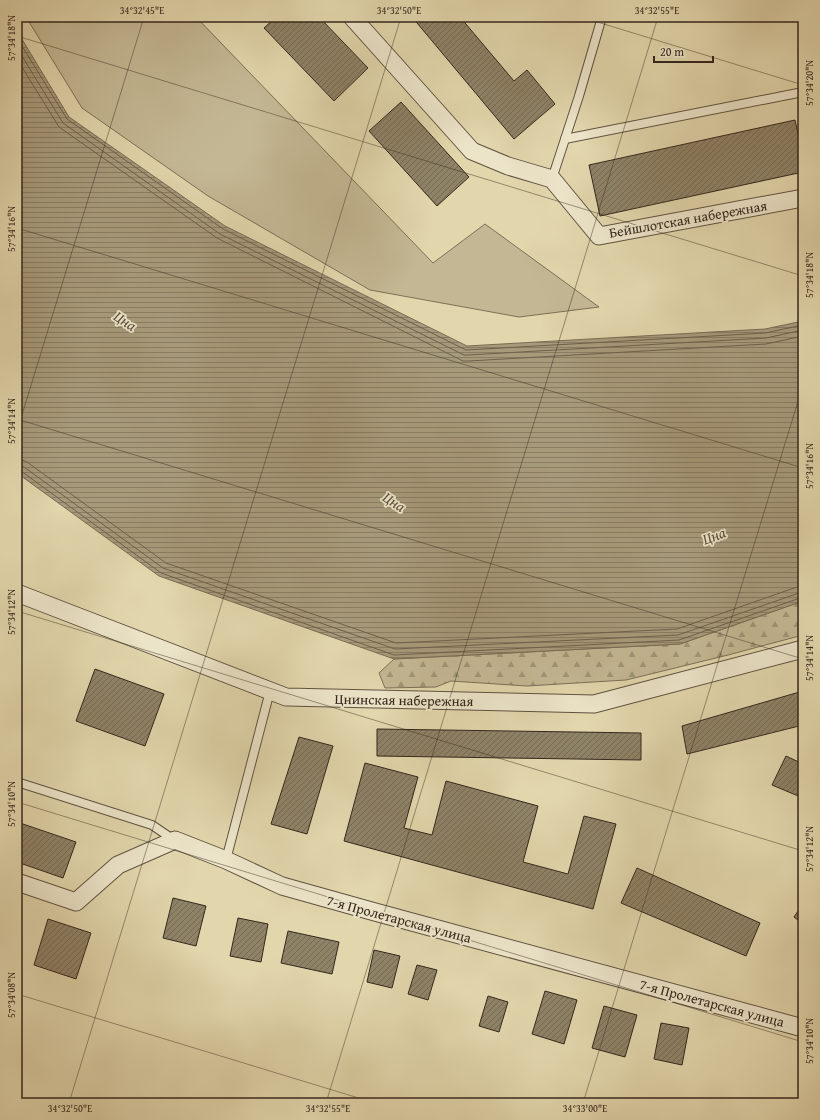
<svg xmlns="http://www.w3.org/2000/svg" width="820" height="1120" viewBox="0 0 820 1120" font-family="'Gentium Book Plus',serif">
  <defs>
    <pattern id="forest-firs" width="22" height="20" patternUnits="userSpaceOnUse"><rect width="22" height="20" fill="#c4b894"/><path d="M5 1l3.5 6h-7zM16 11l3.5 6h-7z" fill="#a09678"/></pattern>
    <pattern id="water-rules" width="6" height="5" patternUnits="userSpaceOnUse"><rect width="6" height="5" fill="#a79a7b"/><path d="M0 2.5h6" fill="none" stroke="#897e64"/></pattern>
    <pattern id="building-hatch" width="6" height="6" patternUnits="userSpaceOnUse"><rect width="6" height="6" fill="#8e8267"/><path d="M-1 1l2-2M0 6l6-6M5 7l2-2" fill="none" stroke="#756a54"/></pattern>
  </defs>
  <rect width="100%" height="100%" fill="#e2d6ac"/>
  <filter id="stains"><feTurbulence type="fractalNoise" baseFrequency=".005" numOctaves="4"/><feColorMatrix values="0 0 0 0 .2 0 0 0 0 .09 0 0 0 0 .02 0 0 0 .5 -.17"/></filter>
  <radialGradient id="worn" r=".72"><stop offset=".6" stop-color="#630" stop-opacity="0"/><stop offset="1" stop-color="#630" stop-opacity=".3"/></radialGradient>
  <polygon fill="#c4b894" stroke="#7c7058" points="26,17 196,17 433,263 485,224 599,307 519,317 370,290 208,196 82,108"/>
  <polygon fill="url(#forest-firs)" stroke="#7c7058" points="803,601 803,635 728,655 626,680 527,686 451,681 436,687 385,688 379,673 394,659 680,644"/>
  <polygon fill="url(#water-rules)" stroke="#796c55" points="17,31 69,117 225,226 467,346 765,329 803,321 803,601 680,644 394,659 159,576 17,473"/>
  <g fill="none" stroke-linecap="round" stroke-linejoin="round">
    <g stroke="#6e604c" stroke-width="1">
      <polyline points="17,38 67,119 223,229 466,350 765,333 803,325"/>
      <polyline points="17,48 63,123 220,234 464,355 468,355 766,338 803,330"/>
      <polyline points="17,59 59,127 217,238 463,361 469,361 766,344 803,336"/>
      <polyline points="17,459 22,460 27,462 166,563 396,643 677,629 797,587 803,586"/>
      <polyline points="17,465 24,467 163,568 395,649 678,635 799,593 803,592"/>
      <polyline points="17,470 21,471 161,573 394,655 679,640 803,597"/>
    </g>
  </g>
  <g fill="url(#building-hatch)" stroke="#34271c">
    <polygon points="276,17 319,17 368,68 334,101 264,28"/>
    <polygon points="412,17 460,17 514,81 527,70 555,104 514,139"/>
    <polygon points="401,102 469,177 437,206 369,131"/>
    <polygon points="795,120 803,157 803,172 600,216 589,165"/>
    <polygon points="95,669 164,694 145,746 76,721"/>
    <polygon points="803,691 803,725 687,754 682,726"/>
    <polygon points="377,729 641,733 641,760 377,756"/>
    <polygon points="299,737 333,746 307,834 271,824"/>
    <polygon points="786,756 803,764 803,798 772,785"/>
    <polygon points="365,763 418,777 404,828 432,835 446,781 538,806 523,862 568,874 584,816 616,824 593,909 344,841"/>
    <polygon points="17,822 76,842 63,878 17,862"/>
    <polygon points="637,868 760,923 746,956 621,903"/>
    <polygon points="173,898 206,906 196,946 163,938"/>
    <polygon points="803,904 803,924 794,917"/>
    <polygon points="238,918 268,924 261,962 230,956"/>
    <polygon points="48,919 91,933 76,979 34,965"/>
    <polygon points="288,931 339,942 332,974 281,963"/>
    <polygon points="374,950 400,956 392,988 367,982"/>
    <polygon points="417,965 437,970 428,1000 408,994"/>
    <polygon points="545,991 577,1000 564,1044 532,1034"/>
    <polygon points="488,996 508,1002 499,1032 479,1026"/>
    <polygon points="604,1006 637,1015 625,1057 592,1048"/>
    <polygon points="661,1023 689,1028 682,1065 654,1059"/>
  </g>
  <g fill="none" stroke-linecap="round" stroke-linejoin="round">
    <g stroke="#605340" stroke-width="10">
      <g id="service">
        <polyline points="565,139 803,92"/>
        <polyline points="552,179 579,96 602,17"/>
        <polyline points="17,782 152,825 174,840"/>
        <polyline points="226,860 270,691"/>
      </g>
    </g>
    <g stroke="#605340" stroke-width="19">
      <g id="minor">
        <polyline points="352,17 472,151 508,166 552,179 599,236 803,198"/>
        <polyline points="17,593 286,697 594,704 803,649"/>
        <polyline points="17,882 76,902 118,865 175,840 226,860 282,886 375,912 803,1028"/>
      </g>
    </g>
    <use href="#service" stroke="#ece4c9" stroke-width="8"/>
    <use href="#minor" stroke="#ece4c9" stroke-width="17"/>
  </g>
  <path fill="none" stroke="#34271c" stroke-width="1" stroke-opacity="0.45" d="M581 17 803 85M17 36 803 276M17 228 803 468M17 419 803 659M17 431 144 17M17 611 803 851M17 802 803 1042M17 994 375 1103M69 1103 401 17M326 1103 658 17M583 1103 803 385"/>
  <g text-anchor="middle" stroke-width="3.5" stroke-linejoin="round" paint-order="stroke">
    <g font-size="14" fill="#34271c" stroke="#ece4c9">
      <text transform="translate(688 219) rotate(-10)" y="5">Бейшлотская набережная</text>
      <text transform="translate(404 700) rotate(1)" y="5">Цнинская набережная</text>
      <text transform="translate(399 919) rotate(15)" y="5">7-я Пролетарская улица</text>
      <text transform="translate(712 1003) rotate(15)" y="5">7-я Пролетарская улица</text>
    </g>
    <g font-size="15" font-style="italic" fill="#564a38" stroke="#ece4c9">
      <text transform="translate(125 321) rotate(34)" y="5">Цна</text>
      <text transform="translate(394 502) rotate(34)" y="5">Цна</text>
      <text transform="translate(714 536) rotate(-20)" y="5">Цна</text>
    </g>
  </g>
  <rect width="820" height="1120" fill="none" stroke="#e2d6ac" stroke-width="44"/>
  <path d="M654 56v6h59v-6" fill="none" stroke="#34271c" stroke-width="2"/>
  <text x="660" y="56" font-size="12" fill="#34271c" stroke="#ece4c9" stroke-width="3" paint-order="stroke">20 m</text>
  <rect x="22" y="22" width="776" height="1076" fill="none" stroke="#34271c" stroke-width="1.5"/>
  <g font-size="10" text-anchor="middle" fill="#34271c">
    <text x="142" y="14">34°32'45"E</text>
    <text x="399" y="14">34°32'50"E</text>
    <text x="657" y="14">34°32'55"E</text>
    <text transform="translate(11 38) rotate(-90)" y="4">57°34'18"N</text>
    <text transform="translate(809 83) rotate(-90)" y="4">57°34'20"N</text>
    <text transform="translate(11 229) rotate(-90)" y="4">57°34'16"N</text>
    <text transform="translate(809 275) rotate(-90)" y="4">57°34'18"N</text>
    <text transform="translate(11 421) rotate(-90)" y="4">57°34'14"N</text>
    <text transform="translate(809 466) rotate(-90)" y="4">57°34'16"N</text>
    <text transform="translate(11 612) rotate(-90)" y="4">57°34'12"N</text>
    <text transform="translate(809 658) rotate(-90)" y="4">57°34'14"N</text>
    <text transform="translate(11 804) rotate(-90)" y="4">57°34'10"N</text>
    <text transform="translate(809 849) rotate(-90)" y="4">57°34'12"N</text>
    <text transform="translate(11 995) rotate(-90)" y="4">57°34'08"N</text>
    <text transform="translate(809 1041) rotate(-90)" y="4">57°34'10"N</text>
    <text x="70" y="1112">34°32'50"E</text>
    <text x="328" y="1112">34°32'55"E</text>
    <text x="585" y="1112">34°33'00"E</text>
  </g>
  <rect width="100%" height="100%" filter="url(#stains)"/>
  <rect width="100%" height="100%" fill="url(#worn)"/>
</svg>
